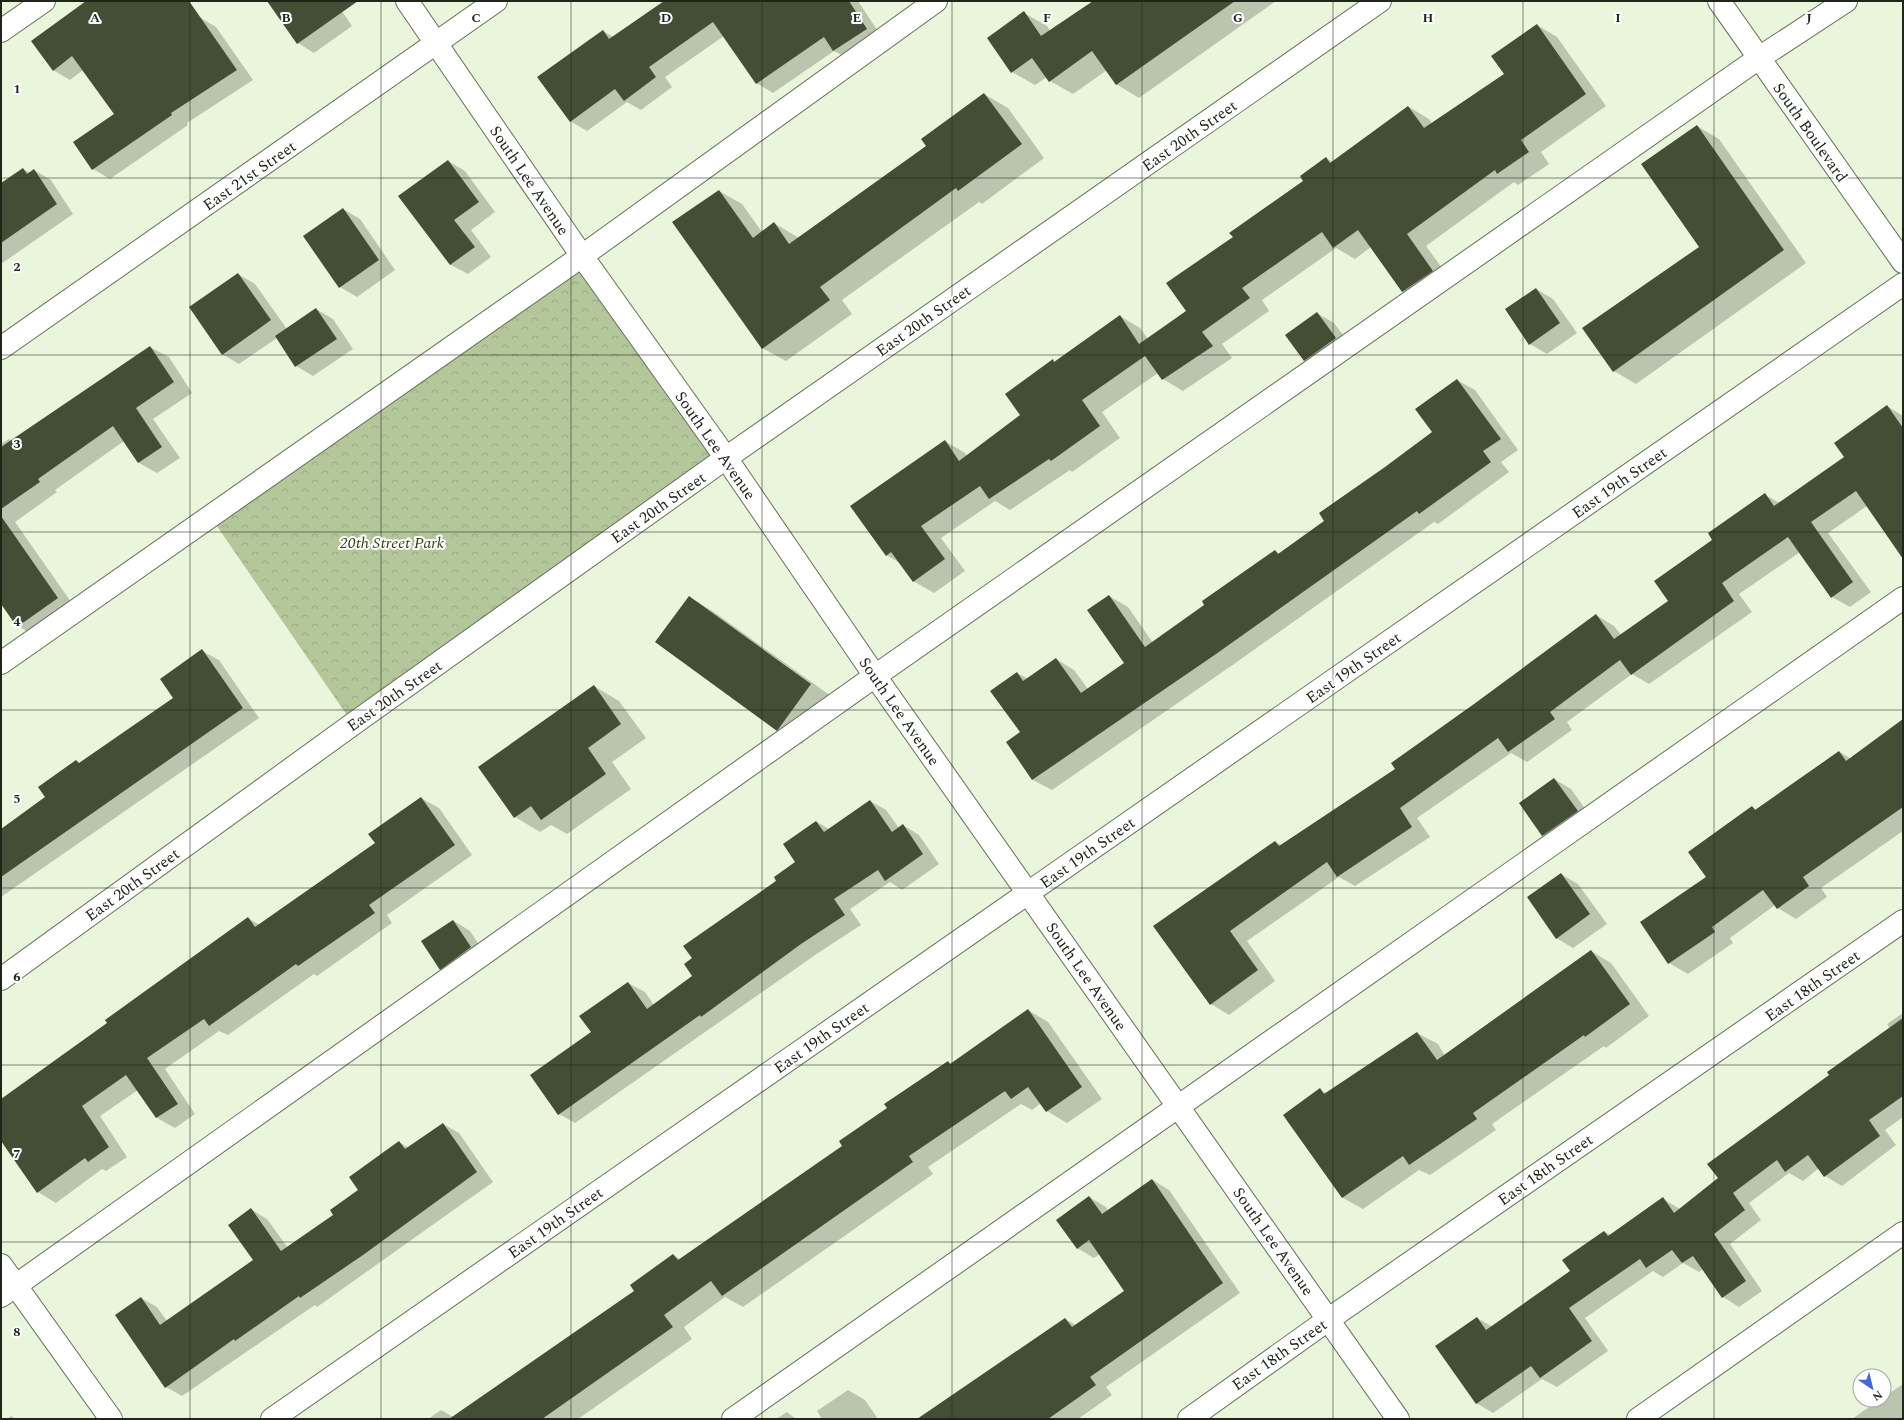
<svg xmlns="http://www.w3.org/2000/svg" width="1904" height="1420" viewBox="0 0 1904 1420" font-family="Spectral,serif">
  <defs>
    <pattern id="forest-crowns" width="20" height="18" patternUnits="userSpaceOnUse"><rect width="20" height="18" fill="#b4c79b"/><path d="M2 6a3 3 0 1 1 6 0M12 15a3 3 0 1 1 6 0" fill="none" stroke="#9aab85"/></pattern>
  </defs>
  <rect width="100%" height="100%" fill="#eaf6db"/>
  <polygon fill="url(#forest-crowns)" points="582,256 726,458 353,724 210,516"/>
  <g fill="#0003">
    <polygon points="90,1 164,1 199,17 216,27 253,80 187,123 188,125 110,179 93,169 74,143 115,115 83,70 70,80 53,70"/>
    <polygon points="268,1 335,1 352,26 314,53 298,43"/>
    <polygon points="667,1 858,1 883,39 851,60 834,51 773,93 756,83 724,36 665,77 672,87 641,110 627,102 587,131 570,121 603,31 614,37"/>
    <polygon points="1095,1 1276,1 1139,98 1116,84 1107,70 1073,94 1050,81 1047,77 1035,85 1012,72 1024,13 1047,26 1050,31"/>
    <polygon points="1537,25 1557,37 1606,106 1541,152 1549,164 1518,185 1514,182 1426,246 1453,283 1424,303 1403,291 1371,247 1355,259 1336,248 1262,300 1269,311 1222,344 1232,358 1183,391 1163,379 1158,373 1102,412 1120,438 1072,472 1070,470 1010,510 995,501 941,538 965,571 934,593 913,581 900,563 886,555 945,441 965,453 967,456 1021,415 1053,361 1055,362 1120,316 1140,328 1148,339 1187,311 1234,237 1305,181 1326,158 1333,162 1409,107 1429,119 1432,124 1505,74"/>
    <polygon points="984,94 1008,108 1044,158 982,204 979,202 842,300 852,314 786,361 762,348 719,191 742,204 762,232 774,223 799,238 927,146"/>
    <polygon points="1697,126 1719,139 1806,263 1636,384 1614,371 1700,247"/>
    <polygon points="448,161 465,171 495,212 471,230 491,257 468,274 451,265 400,197"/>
    <polygon points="23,169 30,173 34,170 51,180 73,214 1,264 1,185"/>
    <polygon points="343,209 360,219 395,270 357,297 340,287 304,236"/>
    <polygon points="238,274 255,284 287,329 316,309 333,319 353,349 313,376 296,366 277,338 239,364 222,354"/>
    <polygon points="1536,289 1553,299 1577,333 1547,354 1530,344"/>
    <polygon points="1317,313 1334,323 1353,348 1321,370 1304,360"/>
    <polygon points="150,347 169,357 192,393 153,419 180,458 157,473 139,463 124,441 55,490 57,492 15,522 76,609 36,637 18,626 1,602 1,444 9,439 12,441"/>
    <polygon points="1457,380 1475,390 1518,450 1501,462 1509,472 1438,524 1434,522 1234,664 1052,790 1033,780 1007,742 1022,732 1017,673 1028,679 1056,659 1074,670 1088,689 1126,663 1109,596 1128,607 1153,643 1206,605 1275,551 1280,554 1326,521 1386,468 1433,432"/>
    <polygon points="1887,406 1903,416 1903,557 1867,506 1828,533 1871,592 1850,607 1832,597 1800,552 1739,594 1752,612 1649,684 1632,674 1567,722 1572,730 1527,762 1511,753 1417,818 1430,837 1355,886 1339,877 1247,941 1275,981 1229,1015 1211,1004 1154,927 1275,842 1282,845 1396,769 1475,705 1596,615 1614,626 1621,635 1669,601 1714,540 1765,495 1780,503 1845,458"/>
    <polygon points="689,597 714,612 835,699 802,744 777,730"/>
    <polygon points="202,651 219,660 259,718 1,897 1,830 47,798 76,761 80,764 174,698"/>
    <polygon points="594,686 619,701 646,738 612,762 631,789 567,834 551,825 540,832 515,817 480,767"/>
    <polygon points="1903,720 1903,831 1821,888 1827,897 1796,919 1778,908 1775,905 1730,938 1733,943 1688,974 1669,963 1707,877 1752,807 1757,810 1840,752 1851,759"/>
    <polygon points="1554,779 1571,789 1594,821 1560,845 1543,835"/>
    <polygon points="421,798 439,808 472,855 387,915 392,923 317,976 314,974 228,1035 219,1031 165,1069 195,1114 175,1128 157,1118 138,1090 100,1116 127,1157 106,1171 102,1169 56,1203 38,1192 1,1139 1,1100 108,1024 248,918 260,925 376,844"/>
    <polygon points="870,801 886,810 899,828 903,825 919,835 939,864 902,890 890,882 850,909 861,925 818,953 575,1123 559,1114 593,1032 628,983 645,992 654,1005 694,976 693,958 796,862 817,822 829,829"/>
    <polygon points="1561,874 1578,884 1607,924 1573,948 1556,938"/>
    <polygon points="454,921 470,931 487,957 457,979 440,969"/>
    <polygon points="1591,951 1611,963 1649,1016 1606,1048 1604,1046 1492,1124 1496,1130 1430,1175 1419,1170 1363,1209 1343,1198 1284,1115 1320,1090 1326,1093 1417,1033 1438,1044 1445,1056"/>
    <polygon points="1028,1010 1048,1022 1102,1099 1067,1123 1047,1111 1041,1103 1032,1110 1021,1104 928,1167 933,1174 743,1307 725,1297 684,1327 692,1339 578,1419 428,1419 441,1410 453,1417 635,1291 673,1255 680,1259 844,1146 948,1062 952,1064"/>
    <polygon points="1903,1013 1903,1117 1885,1130 1896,1145 1842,1186 1825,1176 1819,1168 1803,1181 1789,1173 1749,1203 1761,1220 1730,1244 1762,1291 1739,1307 1723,1297 1703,1269 1699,1272 1683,1263 1663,1277 1653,1271 1585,1318 1608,1351 1557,1387 1542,1379 1493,1413 1476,1403 1477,1318 1493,1327 1571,1272 1605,1232 1611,1235 1663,1199 1680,1209 1719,1178 1830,1075 1890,1029 1887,1024"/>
    <polygon points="443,1124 459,1133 493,1182 317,1307 315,1305 182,1396 166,1387 141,1298 157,1307 167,1321 254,1260 251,1209 267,1219 288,1248 335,1215 360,1190 399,1142 409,1148"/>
    <polygon points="1153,1180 1169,1190 1240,1293 1106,1387 1112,1395 1078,1419 940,1419 1065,1319 1076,1325 1125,1291 1100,1254 1094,1258 1077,1248 1089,1197 1106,1207 1108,1211"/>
    <polygon points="1903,1384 1903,1419 1852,1419 1879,1400 1884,1400 1884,1397"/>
    <polygon points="848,1390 865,1400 878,1419 822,1419 817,1411"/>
    <polygon points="787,1412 796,1419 776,1419"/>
    <polygon points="11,1416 16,1419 7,1419"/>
  </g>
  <g fill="#444e37">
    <polygon points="86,1 189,1 237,70 171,113 172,115 92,170 73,142 114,114 72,56 53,71 31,41"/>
    <polygon points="267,1 358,1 297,44"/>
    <polygon points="664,1 849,1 867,29 833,51 824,37 756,84 713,22 649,67 656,77 624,101 615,89 570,122 537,77 603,30 609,39"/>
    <polygon points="1093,1 1235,1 1116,85 1092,51 1049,82 1032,58 1011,73 987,38 1024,11 1041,36"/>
    <polygon points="1537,24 1586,94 1521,140 1529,152 1497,174 1495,170 1407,234 1433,271 1402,292 1358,230 1333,248 1322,232 1242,288 1250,298 1202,332 1213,346 1162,380 1145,356 1082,400 1100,426 1051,461 1049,459 989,499 980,486 921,526 945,559 913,582 891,552 886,556 850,506 945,440 959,461 1020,415 1005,394 1053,359 1054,362 1120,315 1139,344 1186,311 1166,283 1233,237 1229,233 1303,181 1300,176 1326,157 1330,163 1408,106 1424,128 1504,74 1491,56"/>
    <polygon points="984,93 1022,144 958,191 956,188 820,287 830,300 762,349 672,222 719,190 753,238 774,222 789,244 926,146 921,139"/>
    <polygon points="1697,125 1784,250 1613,372 1582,328 1699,247 1641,164"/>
    <polygon points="448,160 479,202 454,220 475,247 450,265 398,196"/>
    <polygon points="23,168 27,174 34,169 57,204 1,243 1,183"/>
    <polygon points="343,208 379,260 339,288 303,236"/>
    <polygon points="238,273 271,320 222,355 189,307"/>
    <polygon points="1536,288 1560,323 1529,345 1505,309"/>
    <polygon points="316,308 337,339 295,367 275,336"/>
    <polygon points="1317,312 1336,338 1304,361 1285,335"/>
    <polygon points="150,346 174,382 136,408 162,447 138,463 113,426 38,479 40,482 1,509 1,447"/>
    <polygon points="1457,379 1501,439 1483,451 1491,462 1419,514 1417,511 1216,654 1032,780 1006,742 1020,732 990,691 1017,672 1023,681 1056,658 1081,693 1124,663 1087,610 1109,595 1145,647 1204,605 1202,601 1275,550 1278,554 1324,521 1319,513 1385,467 1432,432 1415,409"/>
    <polygon points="1887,405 1903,428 1903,559 1856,491 1811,522 1853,582 1831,598 1788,537 1722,583 1734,601 1631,675 1620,660 1550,712 1555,719 1508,752 1498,738 1400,808 1412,827 1337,877 1327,862 1230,931 1258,970 1210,1005 1153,926 1275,841 1279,846 1395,769 1391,763 1474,704 1596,614 1614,639 1668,601 1654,581 1712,540 1708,533 1765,493 1774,506 1844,457 1834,443"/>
    <polygon points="1,516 58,598 17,627 1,604"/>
    <polygon points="689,596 811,684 777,731 655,642"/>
    <polygon points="202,649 243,708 1,877 1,829 45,797 38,787 76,760 79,763 173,698 160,679"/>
    <polygon points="594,685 621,724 588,748 606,774 541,820 531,806 514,818 478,767"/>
    <polygon points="1903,719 1903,807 1803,877 1809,886 1777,909 1763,890 1712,927 1715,932 1668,964 1640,922 1706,877 1688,852 1752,806 1755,810 1839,751 1846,761"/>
    <polygon points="1554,778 1578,811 1542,836 1519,803"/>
    <polygon points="421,797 455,845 369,905 375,913 298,966 296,964 209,1026 204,1019 147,1058 178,1104 156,1118 126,1075 82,1106 109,1147 88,1162 85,1158 37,1193 1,1141 1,1099 107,1023 105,1020 248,917 255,927 375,843 368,834"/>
    <polygon points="870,800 892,832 903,824 923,854 885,881 878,870 834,899 845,915 801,944 701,1017 700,1015 558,1115 530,1075 591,1032 579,1016 628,982 647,1009 692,976 684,964 692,958 683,946 776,881 774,877 795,862 783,844 816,821 824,832"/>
    <polygon points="1561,873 1590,914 1556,939 1527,897"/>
    <polygon points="453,920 471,947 440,970 421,941"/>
    <polygon points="1591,950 1630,1004 1585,1037 1584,1035 1473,1113 1477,1119 1409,1165 1403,1156 1342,1198 1283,1115 1320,1088 1324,1094 1417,1032 1437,1060"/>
    <polygon points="1028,1009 1082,1087 1046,1112 1028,1087 1011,1099 1005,1091 909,1156 913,1162 722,1296 711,1281 664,1315 673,1327 542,1419 449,1419 634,1291 630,1285 673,1254 678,1260 842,1146 839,1141 887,1108 884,1104 948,1061 950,1064"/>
    <polygon points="1903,1018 1903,1096 1869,1120 1880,1136 1824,1177 1808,1155 1785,1172 1777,1160 1733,1193 1745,1210 1714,1234 1746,1281 1722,1298 1693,1256 1682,1263 1672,1250 1646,1268 1640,1259 1569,1308 1592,1341 1540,1378 1531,1366 1476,1404 1435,1346 1477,1317 1486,1330 1570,1271 1562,1260 1604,1231 1608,1236 1663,1197 1674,1213 1718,1178 1707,1164 1829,1075 1827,1072"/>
    <polygon points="443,1123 477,1172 363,1255 300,1298 299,1296 235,1341 234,1339 165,1388 115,1315 141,1297 160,1325 253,1260 228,1225 251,1208 281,1251 333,1215 330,1210 358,1190 349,1177 399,1141 405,1149"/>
    <polygon points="1152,1179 1223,1283 1090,1377 1096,1385 1048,1419 917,1419 1065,1318 1072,1327 1124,1291 1089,1240 1077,1249 1056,1220 1089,1196 1102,1214"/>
  </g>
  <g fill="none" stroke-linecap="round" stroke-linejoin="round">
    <g stroke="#667058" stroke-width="24">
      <g id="minor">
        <polyline points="407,1 582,256 726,458 875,676 1398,1419"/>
        <polyline points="1719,1 1903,262"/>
        <polyline points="1,31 44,1"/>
        <polyline points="1,348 496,1"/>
        <polyline points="1,663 582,256 936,1"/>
        <polyline points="1,979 353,724 726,458 1380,1"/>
        <polyline points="1,1265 111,1419"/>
        <polyline points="1,1296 875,676 1759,58 1846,1"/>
        <polyline points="272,1419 1903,284"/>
        <polyline points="733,1419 1903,598"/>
        <polyline points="1189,1419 1329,1319 1903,921"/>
        <polyline points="1638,1419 1903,1233"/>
      </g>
    </g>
    <use href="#minor" stroke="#fff" stroke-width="22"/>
  </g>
  <path fill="none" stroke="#20251a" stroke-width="1" stroke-opacity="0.55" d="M190 1V1419M381 1V1419M571 1V1419M762 1V1419M952 1V1419M1142 1V1419M1333 1V1419M1523 1V1419M1714 1V1419M1 178H1903M1 355H1903M1 532H1903M1 710H1903M1 888H1903M1 1065H1903M1 1242H1903"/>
  <g text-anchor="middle" stroke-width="4" stroke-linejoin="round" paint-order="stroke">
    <g font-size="16" fill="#20251a" stroke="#fff">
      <text transform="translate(1811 132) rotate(55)" y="6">South Boulevard</text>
      <text transform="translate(1189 135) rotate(-35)" y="6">East 20th Street</text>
      <text transform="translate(249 175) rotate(-35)" y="6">East 21st Street</text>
      <text transform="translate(530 180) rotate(56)" y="6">South Lee Avenue</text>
      <text transform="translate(923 320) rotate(-35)" y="6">East 20th Street</text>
      <text transform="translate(716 445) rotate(55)" y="6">South Lee Avenue</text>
      <text transform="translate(1619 482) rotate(-35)" y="6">East 19th Street</text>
      <text transform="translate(658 507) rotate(-35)" y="6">East 20th Street</text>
      <text transform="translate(1353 667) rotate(-35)" y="6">East 19th Street</text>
      <text transform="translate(394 695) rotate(-35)" y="6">East 20th Street</text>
      <text transform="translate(900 711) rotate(55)" y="6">South Lee Avenue</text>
      <text transform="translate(1087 852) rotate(-35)" y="6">East 19th Street</text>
      <text transform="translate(132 884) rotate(-36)" y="6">East 20th Street</text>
      <text transform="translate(1087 976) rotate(55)" y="6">South Lee Avenue</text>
      <text transform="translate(1812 985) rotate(-35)" y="6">East 18th Street</text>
      <text transform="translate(821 1037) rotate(-35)" y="6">East 19th Street</text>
      <text transform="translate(1545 1169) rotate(-35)" y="6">East 18th Street</text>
      <text transform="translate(555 1222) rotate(-35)" y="6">East 19th Street</text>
      <text transform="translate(1274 1241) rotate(55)" y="6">South Lee Avenue</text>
      <text transform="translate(1279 1354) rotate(-35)" y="6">East 18th Street</text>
    </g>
    <g font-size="16" font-style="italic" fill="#30430c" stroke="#fff">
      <text x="392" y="548">20th Street Park</text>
    </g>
  </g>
  <g font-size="13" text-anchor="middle" font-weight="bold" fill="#20251a" stroke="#fff" stroke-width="4" stroke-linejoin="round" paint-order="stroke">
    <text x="95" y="22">A</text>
    <text x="286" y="22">B</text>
    <text x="476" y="22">C</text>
    <text x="666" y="22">D</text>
    <text x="857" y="22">E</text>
    <text x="1047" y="22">F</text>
    <text x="1238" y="22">G</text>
    <text x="1428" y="22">H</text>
    <text x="1618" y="22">I</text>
    <text x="1809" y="22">J</text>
    <text x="17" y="93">1</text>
    <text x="17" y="271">2</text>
    <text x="17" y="448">3</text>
    <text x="17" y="626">4</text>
    <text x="17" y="803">5</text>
    <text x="17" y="981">6</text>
    <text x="17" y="1158">7</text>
    <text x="17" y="1336">8</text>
  </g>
  <rect width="1904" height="1420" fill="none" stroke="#20251a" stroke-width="4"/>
  <g transform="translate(1872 1388) rotate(145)"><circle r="19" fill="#ffffff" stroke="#a6a8a3"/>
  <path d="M0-3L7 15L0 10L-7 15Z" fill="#4268da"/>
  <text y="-6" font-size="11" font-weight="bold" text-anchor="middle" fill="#20251a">N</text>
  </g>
</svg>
